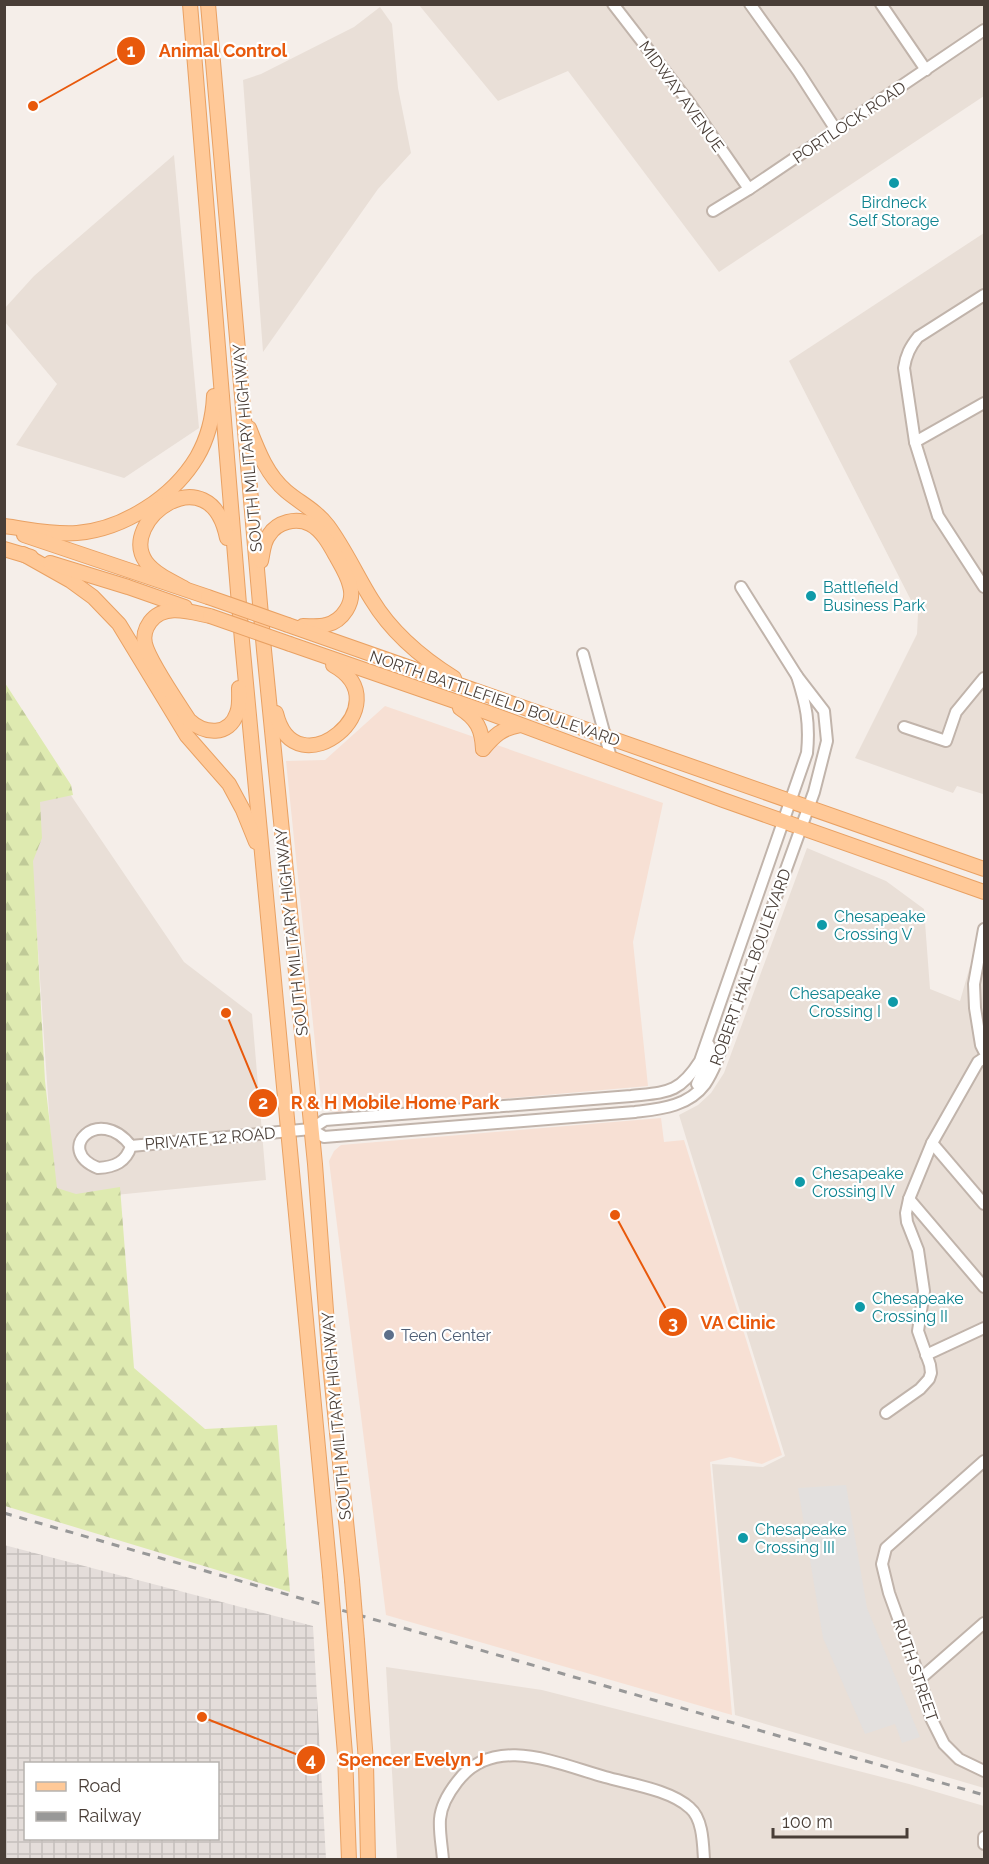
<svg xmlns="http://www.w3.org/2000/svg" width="989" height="1864" viewBox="0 0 989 1864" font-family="Raleway,sans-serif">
  <defs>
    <pattern id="industrial-grid" width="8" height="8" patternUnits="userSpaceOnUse" patternTransform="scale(1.5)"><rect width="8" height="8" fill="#e4ddda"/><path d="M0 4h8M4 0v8" fill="none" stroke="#c5bfbc"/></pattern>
    <pattern id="forest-firs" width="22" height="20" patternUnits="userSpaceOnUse" patternTransform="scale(1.5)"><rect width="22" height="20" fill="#deeab0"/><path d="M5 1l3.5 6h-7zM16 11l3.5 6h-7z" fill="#c0ca98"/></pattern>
  </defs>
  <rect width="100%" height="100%" fill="#f5eee9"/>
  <g fill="#e9dfd7">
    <polygon points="419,5 984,5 984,96 719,272 568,71 498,101"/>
    <polygon points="380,7 392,24 398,88 411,153 378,189 263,352 243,80 261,74 354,27"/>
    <polygon points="174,155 199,428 124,478 16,445 57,384 5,322 5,308 34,276"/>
    <polygon points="984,233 984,790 983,794 957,786 953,793 855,758 917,634 918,614 789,361"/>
    <polygon points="51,766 184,962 252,1014 266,1180 55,1201 28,801"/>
    <polygon points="807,848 886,881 924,909 930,989 960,1001 970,966 984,971 984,1788 735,1715 712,1464 763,1467 785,1456 679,1115 698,1105 711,1093 724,1073"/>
    <polygon points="386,1667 542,1690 909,1784 984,1806 984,1859 397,1859"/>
  </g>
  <g fill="#f7e0d4">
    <polygon points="385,706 663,803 633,942 648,1086 337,1113 326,1109 321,1101 286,761 325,760"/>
    <polygon points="661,1118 664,1142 684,1140 782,1455 762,1464 730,1457 710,1462 732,1715 386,1615 329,1161 334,1151 341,1145"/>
  </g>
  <path fill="url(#industrial-grid)" fill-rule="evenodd" d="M4 1545 313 1626 326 1859H5ZM26 1764H218V1838H26Z"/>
  <polygon fill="url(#forest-firs)" points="5,683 71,785 73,795 40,802 42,838 33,861 45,1081 57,1188 76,1194 120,1187 134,1368 205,1429 277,1425 290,1592 5,1506"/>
  <polygon fill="#e3e0de" points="846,1485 867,1608 920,1737 902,1743 895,1724 865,1734 823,1638 798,1488"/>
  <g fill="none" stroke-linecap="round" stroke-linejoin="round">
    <g stroke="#c1b4ab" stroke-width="14">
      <g id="minor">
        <polyline points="613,4 688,101 749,189"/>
        <polyline points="750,4 798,71 836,130"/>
        <polyline points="881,4 926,70"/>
        <polyline points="713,211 749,189 984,30"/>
        <path d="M984 295 918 337C910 347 906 355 904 368L915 442 938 516 984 587"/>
        <polyline points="915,442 984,403"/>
        <polyline points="741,587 797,676"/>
        <polyline points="583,654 611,758"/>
        <polyline points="904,727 946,741 956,712 984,678"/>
        <polyline points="984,929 974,984 975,1008 981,1045 984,1051"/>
        <polyline points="697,1084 708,1060 709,1045"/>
        <polyline points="932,1143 984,1204"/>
        <path d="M131 1146C126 1162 115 1167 98 1168 53 1150 99 1104 131 1146L311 1129 325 1120 631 1096C667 1092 679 1094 700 1061L807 753C810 722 806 705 797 676L824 711 827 741 814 792 716 1063C713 1070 709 1078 705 1084 688 1107 659 1109 635 1112L324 1137 311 1129"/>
        <polyline points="909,1199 984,1287"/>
        <polyline points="926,1355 984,1328"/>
        <polyline points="886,1413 920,1389 929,1379 931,1373 930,1365 918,1331 924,1291 918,1250 907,1222 906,1213 909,1199 932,1143 978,1062 984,1058"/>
        <polyline points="984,1461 886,1548 882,1564 889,1593 920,1679 931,1718 944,1744 959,1759 984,1771"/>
        <polyline points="920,1679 984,1623"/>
        <polyline points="984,1837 984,1844"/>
        <path d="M443 1860C442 1846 439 1832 440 1819 441 1806 450 1791 457 1782 494 1733 558 1764 605 1777 630 1784 671 1790 690 1808 703 1819 703 1844 704 1860"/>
      </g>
    </g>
    <g stroke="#e9a163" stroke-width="16">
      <g id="major">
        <polyline points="190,4 242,641 330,1575"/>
        <polyline points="208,4 264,650 315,1164 330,1364 352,1580"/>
        <path d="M249 428C258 451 267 475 286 491 300 503 316 510 328 526 345 549 357 576 372 600 392 633 422 658 454 678"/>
        <path d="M4 526C28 529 53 535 77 533 124 529 173 497 197 457 208 438 213 417 214 396"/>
        <polyline points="24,535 208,597"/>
        <polyline points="4,549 31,557"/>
        <polyline points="23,554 71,581 93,597 119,624 187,736 229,784 243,810 256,842"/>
        <path d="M261 561C263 553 263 542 269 535 277 522 296 517 310 524 322 530 330 545 336 556 341 565 348 576 350 586 355 602 343 621 326 625 319 627 311 626 303 626"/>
        <polyline points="50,563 128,587 185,607"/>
        <path d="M184 588C171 581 155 574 146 562 117 521 210 453 227 538"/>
        <path d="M210 616C190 612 164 603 150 622 145 629 143 636 145 644 149 661 178 703 189 720 204 734 229 737 237 713 240 706 239 696 239 688"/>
        <polyline points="288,625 984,869"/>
        <polyline points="290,644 489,713 723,800 984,892"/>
        <path d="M460 708C477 719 482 729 483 749"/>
        <path d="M276 713C295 793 404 704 333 665"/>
        <path d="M483 749C494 736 502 728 520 725"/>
        <polyline points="335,1635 345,1754 349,1860"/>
        <polyline points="357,1641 366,1762 368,1860"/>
      </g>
    </g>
    <use href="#minor" stroke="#fff" stroke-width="10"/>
    <use href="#major" stroke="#ffc998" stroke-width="14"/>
    <polyline stroke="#989898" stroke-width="3" stroke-dasharray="8 8" stroke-linecap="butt" points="4,1513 984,1795"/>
    <g stroke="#e9a163" stroke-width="16" stroke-linecap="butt">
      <g id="major-bridge">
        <polyline points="208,597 288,625"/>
        <polyline points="210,616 290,644"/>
        <polyline points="330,1575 335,1635"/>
        <polyline points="352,1580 357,1641"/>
      </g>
    </g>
    <use href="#major-bridge" stroke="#ffc998" stroke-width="14"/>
  </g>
  <g fill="#0f9aa8" stroke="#fff" stroke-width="2">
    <circle cx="894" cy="183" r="6"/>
    <circle cx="811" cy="596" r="6"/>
    <circle cx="822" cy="925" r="6"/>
    <circle cx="893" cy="1002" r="6"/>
    <circle cx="800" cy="1182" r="6"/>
    <circle cx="860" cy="1307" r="6"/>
    <circle cx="743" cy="1538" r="6"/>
  </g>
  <circle fill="#5c6f8a" stroke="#fff" stroke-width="2" cx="389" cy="1335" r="6"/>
  <g text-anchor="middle" stroke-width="4.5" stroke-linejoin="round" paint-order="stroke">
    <g font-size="16" fill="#493e37" stroke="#fff">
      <text transform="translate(682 96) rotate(54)" y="6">MIDWAY AVENUE</text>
      <text transform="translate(849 122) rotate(-34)" y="6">PORTLOCK ROAD</text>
      <text transform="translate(247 448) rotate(-95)" y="6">SOUTH MILITARY HIGHWAY</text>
      <text transform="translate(495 698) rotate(19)" y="6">NORTH BATTLEFIELD BOULEVARD</text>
      <text transform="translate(291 932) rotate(-96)" y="6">SOUTH MILITARY HIGHWAY</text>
      <text transform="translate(750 967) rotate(-70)" y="6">ROBERT HALL BOULEVARD</text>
      <text transform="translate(210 1138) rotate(-5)" y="6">PRIVATE 12 ROAD</text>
      <text transform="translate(336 1416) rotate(-95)" y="6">SOUTH MILITARY HIGHWAY</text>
      <text transform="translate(916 1670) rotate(71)" y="6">RUTH STREET</text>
    </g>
    <g font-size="16" fill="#0d838f" stroke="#fff" text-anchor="start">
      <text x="894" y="208" text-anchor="middle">Birdneck<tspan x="894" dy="18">Self Storage</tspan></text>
      <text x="823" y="593">Battlefield<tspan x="823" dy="18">Business Park</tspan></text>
      <text x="834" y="922">Chesapeake<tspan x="834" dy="18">Crossing V</tspan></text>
      <text x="881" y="999" text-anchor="end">Chesapeake<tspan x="881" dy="18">Crossing I</tspan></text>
      <text x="812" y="1179">Chesapeake<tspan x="812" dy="18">Crossing IV</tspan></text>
      <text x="872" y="1304">Chesapeake<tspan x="872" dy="18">Crossing II</tspan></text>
      <text x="755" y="1535">Chesapeake<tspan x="755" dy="18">Crossing III</tspan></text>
    </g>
    <g font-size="16" fill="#4e5e75" stroke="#fff" text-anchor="start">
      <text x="401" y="1341">Teen Center</text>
    </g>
  </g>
  <path fill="none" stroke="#e8590c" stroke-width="2" d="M33 106L131 51M226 1013L263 1103M615 1215L673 1322M202 1717L311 1760"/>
  <g fill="#e8590c" stroke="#fff" stroke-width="2">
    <circle cx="33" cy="106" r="6"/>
    <circle cx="226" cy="1013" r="6"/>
    <circle cx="615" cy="1215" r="6"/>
    <circle cx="202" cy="1717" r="6"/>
    <circle cx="131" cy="51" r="15"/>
    <circle cx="263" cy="1103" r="15"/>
    <circle cx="673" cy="1322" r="15"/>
    <circle cx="311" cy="1760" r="15"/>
  </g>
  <g font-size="18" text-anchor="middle" font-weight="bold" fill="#fff">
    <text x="131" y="57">1</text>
    <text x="263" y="1109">2</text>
    <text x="673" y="1329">3</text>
    <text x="311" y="1766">4</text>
  </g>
  <g font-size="18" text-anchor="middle" font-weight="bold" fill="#e8590c" stroke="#fff" stroke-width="4.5" stroke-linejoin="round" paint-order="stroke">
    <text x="223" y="57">Animal Control</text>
    <text x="395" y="1109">R &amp; H Mobile Home Park</text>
    <text x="738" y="1329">VA Clinic</text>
    <text x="411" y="1766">Spencer Evelyn J</text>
  </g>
  <rect width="989" height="1864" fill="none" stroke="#493e37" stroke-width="12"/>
  <rect x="24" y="1762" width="195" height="78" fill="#ffffff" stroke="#b6b2af" stroke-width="1.5"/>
  <rect x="36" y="1782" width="30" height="9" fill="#ffc998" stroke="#b6b2af" stroke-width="1.5"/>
  <text x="78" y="1792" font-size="18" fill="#493e37">Road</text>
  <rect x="36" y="1812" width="30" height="9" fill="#989898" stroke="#b6b2af" stroke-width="1.5"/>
  <text x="78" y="1822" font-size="18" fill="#493e37">Railway</text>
  <path d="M773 1828v9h134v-9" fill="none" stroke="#493e37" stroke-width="3"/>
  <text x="782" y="1828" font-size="18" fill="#493e37" stroke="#ffffff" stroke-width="4.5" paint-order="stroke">100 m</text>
</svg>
